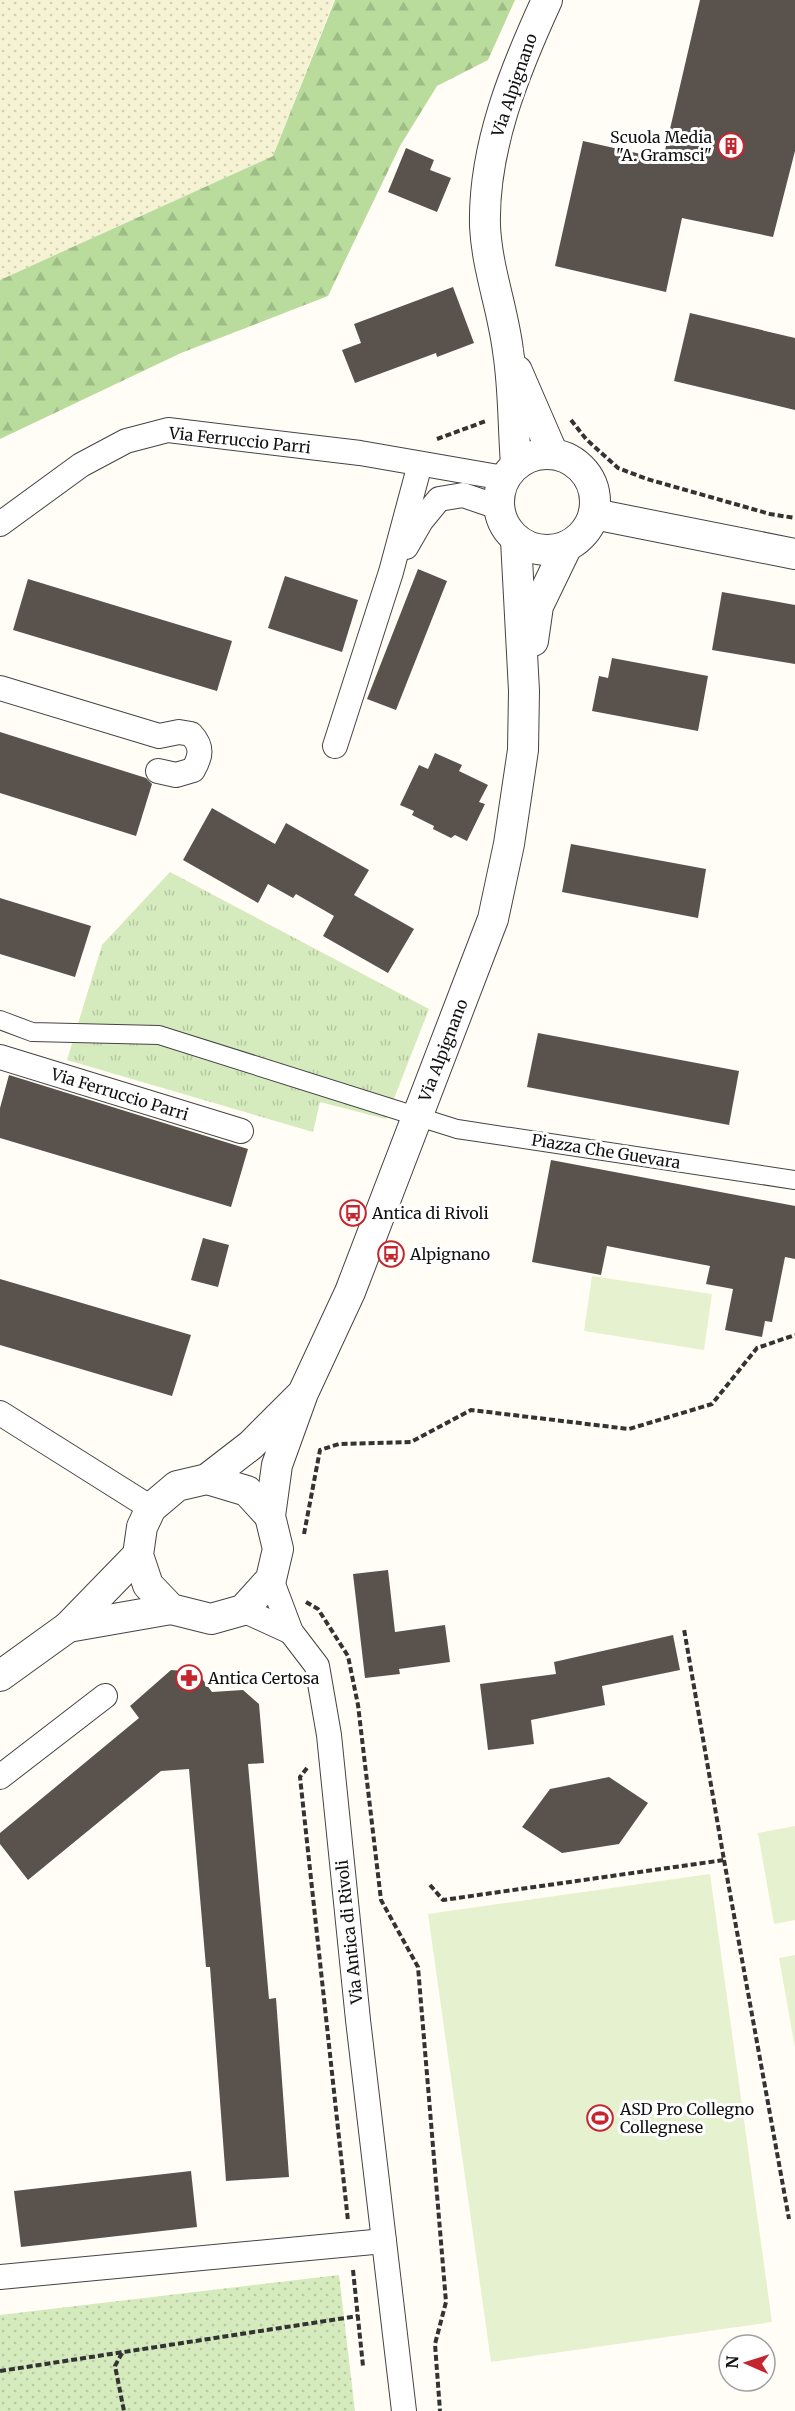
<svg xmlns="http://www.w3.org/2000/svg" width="795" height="2411" viewBox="0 0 795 2411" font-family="Merriweather,serif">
  <defs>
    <pattern id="farmland-dots" width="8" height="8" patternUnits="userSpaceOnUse" patternTransform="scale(1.5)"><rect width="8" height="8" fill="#f6f3d4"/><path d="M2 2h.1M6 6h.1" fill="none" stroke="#d2cfb5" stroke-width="1.8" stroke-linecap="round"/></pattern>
    <pattern id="grass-dots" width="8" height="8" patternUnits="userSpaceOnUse" patternTransform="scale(1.5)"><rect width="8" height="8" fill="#d5ebbd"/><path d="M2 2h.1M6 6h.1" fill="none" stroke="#b6c8a1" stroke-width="1.8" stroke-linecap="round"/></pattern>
    <pattern id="forest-firs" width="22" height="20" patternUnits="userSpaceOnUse" patternTransform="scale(1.5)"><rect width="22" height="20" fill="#b9dc9c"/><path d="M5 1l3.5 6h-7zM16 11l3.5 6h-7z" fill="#9ebc85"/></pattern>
    <pattern id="park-tufts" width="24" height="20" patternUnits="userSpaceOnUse" patternTransform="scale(1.5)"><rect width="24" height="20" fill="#d5ebbd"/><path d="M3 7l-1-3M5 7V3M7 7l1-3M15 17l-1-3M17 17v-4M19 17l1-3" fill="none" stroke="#b6c8a1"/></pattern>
  </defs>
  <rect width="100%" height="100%" fill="#fffdf5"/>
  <polygon fill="url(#farmland-dots)" points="0,0 334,0 273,156 0,280"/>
  <polygon fill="url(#grass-dots)" points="339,2275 355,2411 0,2411 0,2315"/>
  <polygon fill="url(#forest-firs)" points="335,0 515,0 488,60 437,86 400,146 328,296 181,353 0,439 0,280 273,156"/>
  <polygon fill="url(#park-tufts)" points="170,872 429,1009 386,1119 320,1102 313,1132 67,1060 102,945"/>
  <g fill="#e6f2cf">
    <polygon points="592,1276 712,1294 704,1350 584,1331"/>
    <polygon points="795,1826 795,1920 774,1924 758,1833"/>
    <polygon points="710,1874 772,2322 491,2362 428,1914"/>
    <polygon points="795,1955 795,2048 779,1958"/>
  </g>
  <g fill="#5a524d">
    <polygon points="700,0 795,0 795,151 773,237 682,218 666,292 555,266 583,141 663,159"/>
    <polygon points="406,148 434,160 430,170 451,178 437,212 388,192"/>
    <polygon points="453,287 474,343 437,357 436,353 355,383 342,350 361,343 354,324"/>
    <polygon points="690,313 795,338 795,410 674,381"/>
    <polygon points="418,569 447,581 396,710 367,699"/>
    <polygon points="285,576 358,600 342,652 268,628"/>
    <polygon points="28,579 232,641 217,691 13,630"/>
    <polygon points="722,592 795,605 795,664 712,650"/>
    <polygon points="612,658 708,676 698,731 592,711 599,676 608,678"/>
    <polygon points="0,732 146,778 152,784 136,836 0,793"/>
    <polygon points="435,753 462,765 459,771 488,785 479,802 485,804 467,841 455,835 451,838 433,829 434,826 412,815 414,811 400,805 419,765 428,769"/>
    <polygon points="212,808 275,844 286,823 369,870 354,895 414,929 388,973 323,936 334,916 296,894 293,898 268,884 258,903 183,860"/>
    <polygon points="571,844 706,869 698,918 562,892"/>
    <polygon points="0,898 91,926 75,977 0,954"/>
    <polygon points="538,1033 739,1071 729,1125 527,1087"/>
    <polygon points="9,1075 248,1149 231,1207 0,1138 0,1108"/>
    <polygon points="551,1160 795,1206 795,1259 785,1257 772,1322 765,1321 762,1337 725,1330 733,1289 706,1284 710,1266 607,1246 601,1275 532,1262"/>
    <polygon points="203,1238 229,1245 218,1287 191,1280"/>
    <polygon points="0,1279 191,1335 172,1396 0,1345"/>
    <polygon points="388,1570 395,1632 445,1625 450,1662 399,1669 400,1674 365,1678 353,1574"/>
    <polygon points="673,1635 680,1670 602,1686 605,1705 531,1720 534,1744 488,1750 480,1684 556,1674 554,1662"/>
    <polygon points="171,1670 197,1672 212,1692 243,1690 259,1704 264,1763 248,1764 269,1999 276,1998 289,2177 226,2181 210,1967 206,1967 189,1769 161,1771 28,1880 0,1844 0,1833 139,1718 130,1706"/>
    <polygon points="609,1777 648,1803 619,1844 562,1853 522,1827 550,1789"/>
    <polygon points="191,2171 197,2227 21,2247 14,2191"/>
  </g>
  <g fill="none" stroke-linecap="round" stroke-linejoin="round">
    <g stroke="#444" stroke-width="20">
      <polyline id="pedestrian" points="0,1020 32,1032 159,1035 457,1129 795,1180"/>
    </g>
    <g stroke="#444" stroke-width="26">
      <g id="minor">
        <polyline points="0,524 81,465 126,441 168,430 360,453 504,478"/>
        <polyline points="406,547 421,521 439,499 463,495 498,507"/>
        <path d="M0 688 159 736 179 732 191 734C203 747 201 756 193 770L176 775 158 771"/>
        <polyline points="335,746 391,572 420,464"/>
        <polyline points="0,1057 241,1131"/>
        <polyline points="0,1413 151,1508"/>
        <polyline points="271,1579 291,1632 317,1666 329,1735 358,2020 404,2411"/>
        <polyline points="243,1610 291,1632"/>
        <polyline points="0,1777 105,1696"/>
        <polyline points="0,2277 384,2241"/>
      </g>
    </g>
    <g stroke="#444" stroke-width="32">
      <g id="tertiary">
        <polyline points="517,371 553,454"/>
        <circle cx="547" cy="502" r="48"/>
        <path d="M516 464C513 427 514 388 508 351 503 309 487 269 485 226 483 147 515 70 547 0"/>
        <polyline points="594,514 795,554"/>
        <polyline points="533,641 538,606 567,546"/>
        <polyline points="303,1393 251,1445 207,1479 177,1486 151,1508 142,1527 138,1555 148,1585 171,1609 211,1619 243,1610 271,1579 278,1549 270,1516 277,1465 303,1393 350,1292 493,919 509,844 523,750 524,691 516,540"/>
        <polyline points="207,1479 247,1491 270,1516"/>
        <polyline points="68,1627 171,1609"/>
        <polyline points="0,1676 68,1627 138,1555"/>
      </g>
    </g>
    <g stroke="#333" stroke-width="4" stroke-dasharray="6 3" stroke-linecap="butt">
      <polyline points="571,420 586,439 618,468 647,479 770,514 795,518"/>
      <polyline points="437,439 486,421"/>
      <polyline points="304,1534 320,1450 339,1444 411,1442 471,1410 629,1429 712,1404 757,1348 795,1335"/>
      <polyline points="306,1602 318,1609 348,1656 358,1705 381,1900 418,1967 446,2302 435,2344 440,2411"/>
      <polyline points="307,1768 300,1777 348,2221"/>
      <polyline points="724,1860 789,2219"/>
      <polyline points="430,1885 443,1900 724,1860 684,1629"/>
      <polyline points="353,2270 363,2366"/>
      <polyline points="122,2353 115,2366 124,2411"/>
      <polyline points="0,2371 358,2316"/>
    </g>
    <use href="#pedestrian" stroke="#fff" stroke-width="18"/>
    <use href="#minor" stroke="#fff" stroke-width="24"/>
    <use href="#tertiary" stroke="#fff" stroke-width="30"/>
  </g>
  <defs>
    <g id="building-ring" transform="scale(1.35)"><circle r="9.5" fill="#fff" stroke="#c4262e" stroke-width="1.5"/><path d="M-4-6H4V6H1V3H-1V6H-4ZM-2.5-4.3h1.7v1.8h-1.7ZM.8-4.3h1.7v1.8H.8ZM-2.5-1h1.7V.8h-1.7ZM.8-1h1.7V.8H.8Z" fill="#c4262e"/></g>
    <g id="bus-ring" transform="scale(1.35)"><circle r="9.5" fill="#fff" stroke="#c4262e" stroke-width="1.5"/><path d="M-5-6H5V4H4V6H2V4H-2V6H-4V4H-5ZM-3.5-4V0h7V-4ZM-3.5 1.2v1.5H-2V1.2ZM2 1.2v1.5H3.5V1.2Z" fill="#c4262e"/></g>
    <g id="pharmacy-ring" transform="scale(1.35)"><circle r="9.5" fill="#fff" stroke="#c4262e" stroke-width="1.5"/><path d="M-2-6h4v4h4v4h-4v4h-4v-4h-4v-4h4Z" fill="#c4262e"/></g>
    <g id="stadium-ring" transform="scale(1.35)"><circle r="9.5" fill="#fff" stroke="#c4262e" stroke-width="1.5"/><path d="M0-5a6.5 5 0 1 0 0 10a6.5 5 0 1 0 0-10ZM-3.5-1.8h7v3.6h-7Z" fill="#c4262e"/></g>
  </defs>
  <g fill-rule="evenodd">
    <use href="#building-ring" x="731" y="146"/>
    <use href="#bus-ring" x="353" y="1213"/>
    <use href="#bus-ring" x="391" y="1254"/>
    <use href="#pharmacy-ring" x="189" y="1678"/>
    <use href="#stadium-ring" x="600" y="2118"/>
  </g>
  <g text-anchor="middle" stroke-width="6" stroke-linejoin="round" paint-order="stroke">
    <g font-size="16" fill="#111" stroke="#fff">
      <text transform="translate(514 85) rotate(-71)" y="6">Via Alpignano</text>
      <text transform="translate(240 440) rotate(6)" y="6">Via Ferruccio Parri</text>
      <text transform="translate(443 1050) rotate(-69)" y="6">Via Alpignano</text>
      <text transform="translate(120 1094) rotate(17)" y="6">Via Ferruccio Parri</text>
      <text transform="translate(606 1151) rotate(9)" y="6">Piazza Che Guevara</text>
      <text transform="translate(349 1932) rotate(-96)" y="6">Via Antica di Rivoli</text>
    </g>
    <g font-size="16" fill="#111" stroke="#fff" text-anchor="start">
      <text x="712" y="143" text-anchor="end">Scuola Media<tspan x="712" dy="18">"A. Gramsci"</tspan></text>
      <text x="372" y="1219">Antica di Rivoli</text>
      <text x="410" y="1260">Alpignano</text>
      <text x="208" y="1684">Antica Certosa</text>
      <text x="620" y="2115">ASD Pro Collegno<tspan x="620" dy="18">Collegnese</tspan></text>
    </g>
  </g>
  <g transform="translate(747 2363) rotate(273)"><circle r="28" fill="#ffffff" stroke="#a0a0a0" stroke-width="1.5"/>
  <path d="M0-4.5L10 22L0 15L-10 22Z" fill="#c4262e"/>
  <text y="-9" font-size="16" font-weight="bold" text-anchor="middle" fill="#111111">N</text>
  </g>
</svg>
